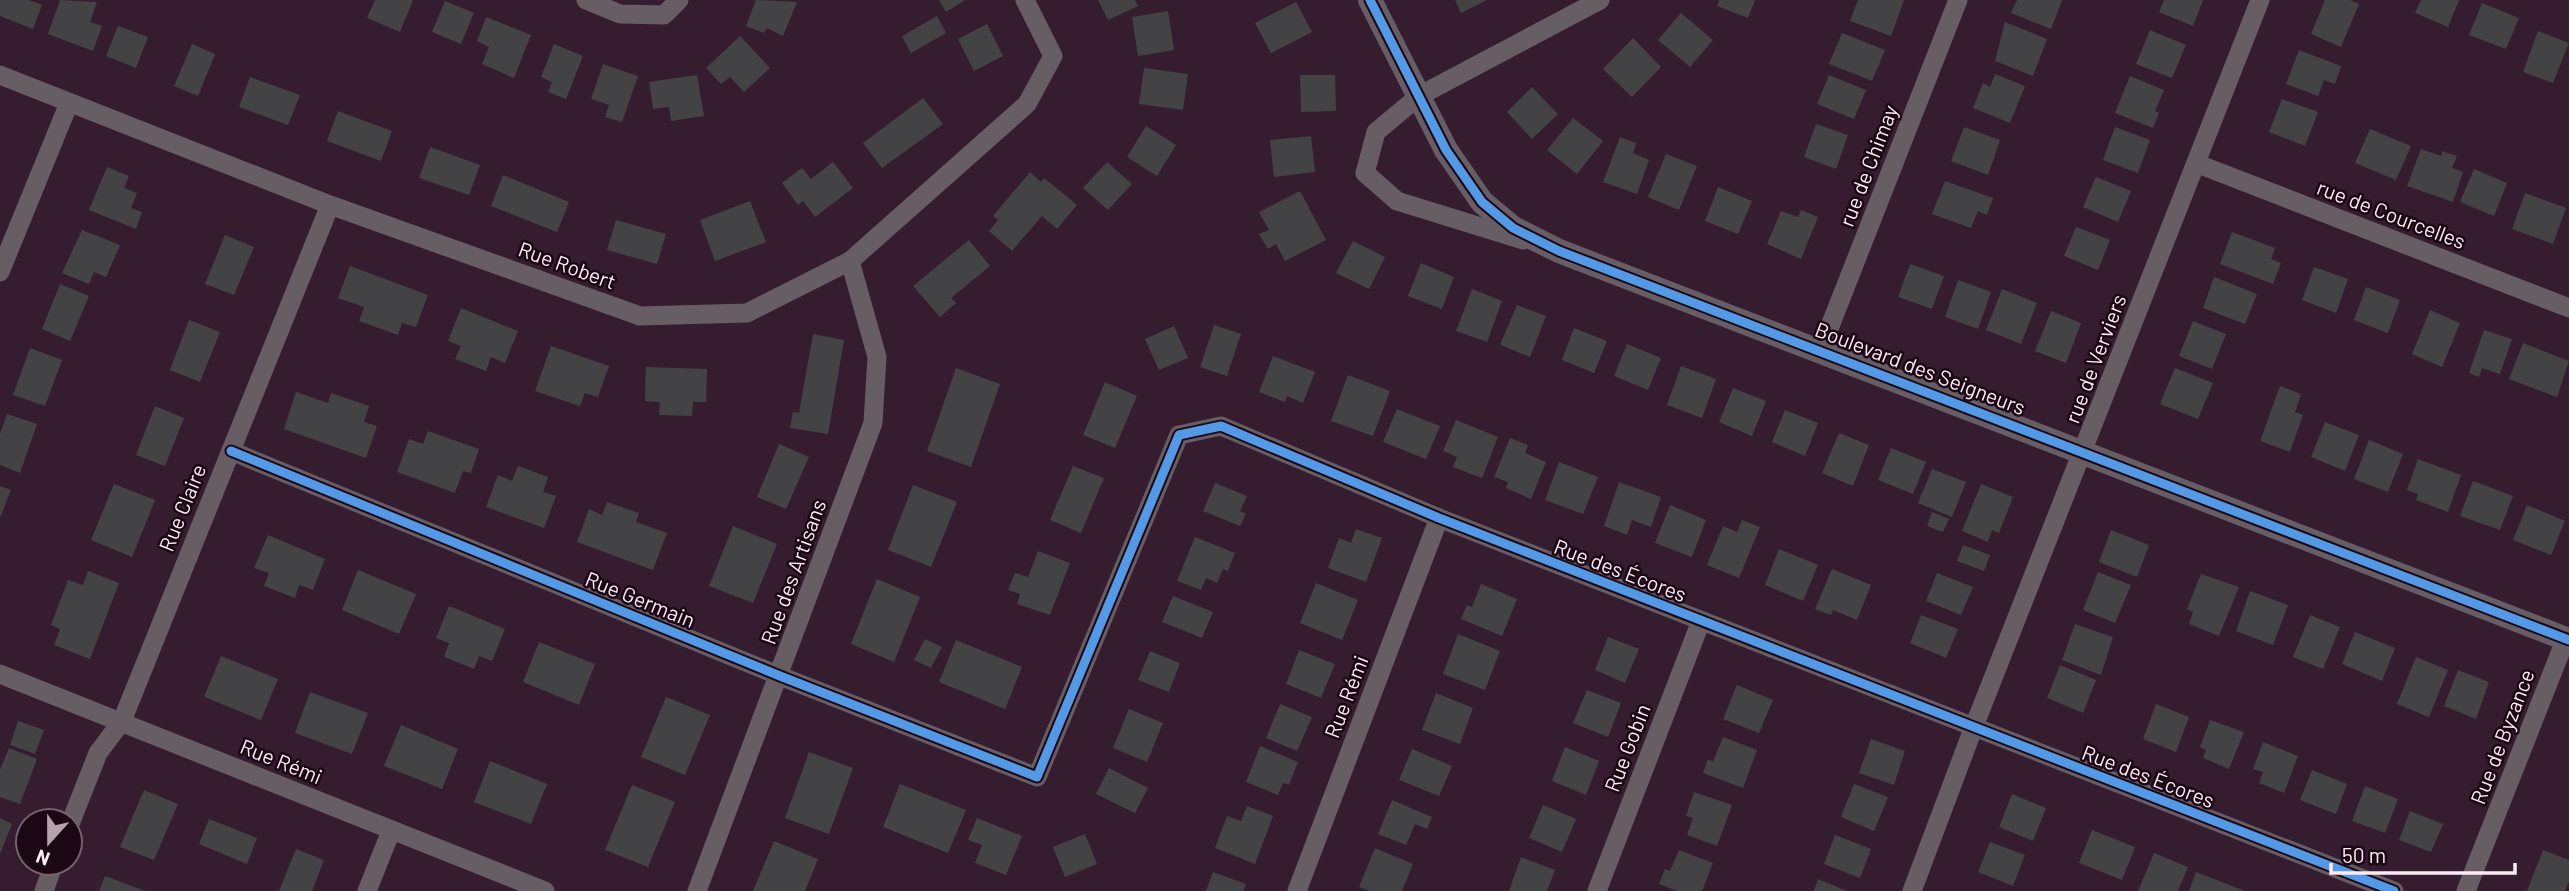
<svg xmlns="http://www.w3.org/2000/svg" width="2569" height="891" viewBox="0 0 2569 891" font-family="Barlow,sans-serif">
  <rect width="100%" height="100%" fill="#361c2f"/>
  <g fill="#434346">
    <polygon points="0,0 29,0 42,5 33,29 0,16"/>
    <polygon points="60,0 97,2 90,22 102,26 93,51 48,34"/>
    <polygon points="375,0 413,0 400,32 367,18"/>
    <polygon points="756,0 797,2 783,36 767,28 764,33 746,26"/>
    <polygon points="939,0 965,0 946,12"/>
    <polygon points="1098,0 1135,0 1138,6 1108,20"/>
    <polygon points="1455,0 1487,0 1461,13"/>
    <polygon points="1719,0 1755,0 1748,18 1717,6"/>
    <polygon points="1858,0 1904,0 1891,36 1850,21"/>
    <polygon points="2017,0 2062,0 2051,29 2011,13"/>
    <polygon points="2164,0 2203,0 2193,26 2159,12"/>
    <polygon points="2325,0 2350,0 2359,4 2341,47 2311,34"/>
    <polygon points="2421,0 2459,0 2448,27 2415,13"/>
    <polygon points="445,1 474,13 461,44 432,32"/>
    <polygon points="1296,2 1312,32 1271,53 1255,23"/>
    <polygon points="2482,3 2519,18 2506,49 2469,35"/>
    <polygon points="1168,11 1174,50 1138,56 1132,17"/>
    <polygon points="1681,13 1713,40 1690,67 1658,40"/>
    <polygon points="937,16 946,33 911,53 902,36"/>
    <polygon points="486,17 531,35 514,78 482,64 489,47 477,41"/>
    <polygon points="2005,22 2047,39 2033,76 1995,61"/>
    <polygon points="987,24 1003,56 974,71 958,39"/>
    <polygon points="118,26 148,37 136,68 106,56"/>
    <polygon points="2150,30 2186,45 2172,78 2136,64"/>
    <polygon points="2538,31 2569,43 2553,83 2523,72"/>
    <polygon points="1842,33 1885,50 1872,81 1829,64"/>
    <polygon points="740,36 770,68 744,92 730,77 721,84 706,68"/>
    <polygon points="1633,38 1661,67 1632,97 1603,69"/>
    <polygon points="192,44 215,54 198,96 174,86"/>
    <polygon points="554,44 583,56 566,99 548,92 552,82 541,77"/>
    <polygon points="2299,50 2341,66 2335,84 2324,80 2318,96 2286,84"/>
    <polygon points="603,64 638,76 622,122 605,117 609,105 591,99"/>
    <polygon points="1144,68 1188,74 1183,110 1139,104"/>
    <polygon points="1995,74 2025,86 2010,123 1973,108 1983,83 1990,87"/>
    <polygon points="697,75 704,116 671,121 669,107 653,109 649,82"/>
    <polygon points="1300,75 1335,75 1336,111 1301,112"/>
    <polygon points="1829,75 1866,90 1854,119 1817,104"/>
    <polygon points="2130,76 2164,90 2155,111 2159,113 2153,128 2115,113"/>
    <polygon points="250,77 300,95 288,125 239,107"/>
    <polygon points="1532,87 1558,114 1532,139 1507,112"/>
    <polygon points="923,98 943,124 882,168 863,143"/>
    <polygon points="2282,99 2318,112 2305,146 2269,132"/>
    <polygon points="338,111 392,131 381,161 327,141"/>
    <polygon points="1573,118 1603,141 1577,174 1547,150"/>
    <polygon points="1816,124 1848,135 1836,169 1804,157"/>
    <polygon points="1146,126 1176,145 1157,176 1127,157"/>
    <polygon points="1964,127 2000,140 1988,175 1951,161"/>
    <polygon points="2115,127 2150,140 2138,173 2103,160"/>
    <polygon points="2370,129 2411,146 2396,180 2355,163"/>
    <polygon points="1311,136 1315,172 1274,177 1270,140"/>
    <polygon points="1620,137 1636,143 1633,153 1649,160 1637,194 1603,182"/>
    <polygon points="430,147 480,165 469,195 419,178"/>
    <polygon points="2421,149 2441,156 2442,151 2457,156 2452,168 2463,172 2453,202 2407,186"/>
    <polygon points="1666,154 1697,166 1679,210 1648,197"/>
    <polygon points="833,162 853,188 815,217 803,201 798,205 782,183 802,168 811,179"/>
    <polygon points="1107,162 1132,184 1108,210 1083,188"/>
    <polygon points="107,167 129,176 124,188 137,193 131,208 142,212 136,229 89,210"/>
    <polygon points="2474,169 2507,183 2494,216 2460,202"/>
    <polygon points="1030,172 1041,182 1044,178 1077,205 1057,229 1042,216 1012,251 989,231 998,220 993,216"/>
    <polygon points="503,175 569,202 557,232 491,206"/>
    <polygon points="2096,177 2131,191 2118,222 2083,207"/>
    <polygon points="1945,181 1993,198 1987,215 1978,211 1971,228 1932,214"/>
    <polygon points="1718,187 1752,201 1738,234 1705,221"/>
    <polygon points="1300,191 1326,240 1285,261 1276,244 1268,249 1259,234 1269,230 1259,212"/>
    <polygon points="2525,193 2566,208 2553,244 2512,229"/>
    <polygon points="750,201 766,242 715,261 700,220"/>
    <polygon points="1801,210 1818,217 1801,259 1767,244 1781,211 1798,217"/>
    <polygon points="616,220 666,234 657,264 607,250"/>
    <polygon points="2076,227 2110,240 2098,270 2064,256"/>
    <polygon points="82,230 120,245 106,277 94,272 89,284 62,273"/>
    <polygon points="2232,232 2275,248 2271,259 2281,263 2273,284 2220,264"/>
    <polygon points="225,235 254,247 234,295 205,284"/>
    <polygon points="969,240 990,266 951,298 956,303 940,317 913,286"/>
    <polygon points="1353,241 1385,257 1369,289 1336,273"/>
    <polygon points="1421,263 1454,277 1442,309 1408,296"/>
    <polygon points="1910,264 1944,276 1932,309 1898,297"/>
    <polygon points="350,266 428,295 416,327 402,323 398,335 359,321 364,307 338,298"/>
    <polygon points="2314,267 2348,279 2336,313 2302,300"/>
    <polygon points="2214,277 2257,294 2245,324 2203,308"/>
    <polygon points="1958,280 1991,292 1978,329 1945,317"/>
    <polygon points="60,284 89,296 70,341 42,329"/>
    <polygon points="2366,287 2400,300 2388,333 2354,320"/>
    <polygon points="1472,289 1502,301 1487,342 1456,331"/>
    <polygon points="2002,289 2037,303 2021,344 1986,330"/>
    <polygon points="1517,305 1546,316 1530,357 1500,345"/>
    <polygon points="461,308 518,331 505,363 491,357 486,371 455,359 461,346 448,341"/>
    <polygon points="2430,310 2460,323 2442,367 2412,354"/>
    <polygon points="2051,311 2081,323 2066,363 2035,351"/>
    <polygon points="189,320 220,332 200,382 170,370"/>
    <polygon points="2193,321 2226,334 2212,369 2179,356"/>
    <polygon points="1214,325 1241,334 1227,376 1200,367"/>
    <polygon points="1174,326 1188,358 1159,370 1145,339"/>
    <polygon points="1574,328 1607,341 1594,373 1562,360"/>
    <polygon points="2484,330 2512,339 2500,374 2482,368 2479,377 2469,373"/>
    <polygon points="813,334 844,340 828,434 790,428 793,412 799,413"/>
    <polygon points="2523,343 2569,361 2557,397 2509,379"/>
    <polygon points="1627,344 1661,358 1648,390 1614,376"/>
    <polygon points="551,346 609,366 598,397 585,393 580,406 535,391"/>
    <polygon points="30,348 62,360 45,406 13,395"/>
    <polygon points="1273,356 1315,372 1303,403 1287,396 1285,402 1259,392"/>
    <polygon points="1681,366 1716,379 1702,418 1667,405"/>
    <polygon points="646,367 707,369 706,402 693,402 692,416 659,415 660,402 645,401"/>
    <polygon points="956,368 1000,384 971,467 927,451"/>
    <polygon points="2175,368 2213,383 2198,419 2160,404"/>
    <polygon points="1348,375 1390,391 1373,436 1331,421"/>
    <polygon points="1105,382 1137,396 1115,448 1083,435"/>
    <polygon points="2280,386 2301,394 2295,412 2303,415 2290,452 2260,441"/>
    <polygon points="1733,388 1766,401 1752,436 1719,422"/>
    <polygon points="296,392 328,403 331,393 369,406 364,422 377,426 366,458 284,429"/>
    <polygon points="155,406 184,418 165,466 136,455"/>
    <polygon points="1397,409 1440,426 1426,459 1383,442"/>
    <polygon points="1785,410 1818,423 1805,456 1772,442"/>
    <polygon points="7,414 37,424 20,473 0,465 0,434"/>
    <polygon points="1456,420 1498,437 1482,478 1453,467 1457,457 1443,451"/>
    <polygon points="2325,422 2359,435 2345,471 2311,457"/>
    <polygon points="428,431 479,449 471,473 463,471 455,493 397,472 409,439 423,444"/>
    <polygon points="1839,433 1869,445 1853,486 1822,473"/>
    <polygon points="1510,438 1528,445 1525,453 1546,462 1531,499 1506,488 1508,482 1494,477"/>
    <polygon points="2369,440 2403,454 2388,492 2354,479"/>
    <polygon points="779,444 809,457 786,509 757,497"/>
    <polygon points="1891,448 1926,462 1913,494 1878,480"/>
    <polygon points="2418,459 2461,475 2448,512 2416,500 2418,494 2407,490"/>
    <polygon points="1559,462 1598,477 1583,514 1545,500"/>
    <polygon points="518,466 548,477 543,492 556,496 544,528 486,507 498,475 512,481"/>
    <polygon points="1073,466 1104,478 1081,533 1050,520"/>
    <polygon points="1932,469 1966,482 1952,517 1918,503"/>
    <polygon points="2473,481 2513,496 2500,530 2460,516"/>
    <polygon points="1619,482 1661,497 1651,527 1632,520 1627,535 1604,526"/>
    <polygon points="1215,483 1247,496 1240,511 1246,514 1240,526 1203,511"/>
    <polygon points="114,484 155,500 132,557 91,540"/>
    <polygon points="1981,484 2013,497 1999,533 1992,530 1988,542 1962,531"/>
    <polygon points="913,485 957,502 931,567 888,550"/>
    <polygon points="0,486 11,490 0,518"/>
    <polygon points="607,502 639,513 636,522 667,533 653,570 577,542 589,509 602,515"/>
    <polygon points="1670,505 1706,520 1692,557 1655,543"/>
    <polygon points="2527,505 2565,521 2551,555 2513,540"/>
    <polygon points="1932,512 1949,519 1943,532 1927,526"/>
    <polygon points="1742,520 1760,527 1739,578 1707,565 1723,526 1737,532"/>
    <polygon points="733,526 777,544 753,603 709,586"/>
    <polygon points="1356,529 1382,538 1366,582 1328,568 1339,538 1351,543"/>
    <polygon points="2111,530 2149,545 2137,577 2099,562"/>
    <polygon points="268,535 325,559 313,590 299,585 295,598 264,586 269,573 254,568"/>
    <polygon points="1195,537 1235,553 1228,571 1223,569 1217,583 1206,578 1201,590 1177,581"/>
    <polygon points="1963,545 1990,555 1984,571 1957,561"/>
    <polygon points="1779,549 1818,565 1803,601 1765,585"/>
    <polygon points="1038,551 1070,563 1050,615 1017,604 1020,594 1008,590 1015,573 1028,577"/>
    <polygon points="1832,569 1871,585 1857,620 1833,610 1831,615 1815,609"/>
    <polygon points="358,570 416,594 399,634 342,610"/>
    <polygon points="88,571 119,583 90,659 54,645 60,629 51,625 68,580 83,585"/>
    <polygon points="2098,572 2131,585 2115,623 2083,610"/>
    <polygon points="1937,573 1973,587 1961,615 1926,601"/>
    <polygon points="2201,574 2239,587 2219,636 2189,624 2193,612 2187,609"/>
    <polygon points="877,579 920,597 894,662 851,644"/>
    <polygon points="1316,583 1358,600 1342,640 1300,623"/>
    <polygon points="1481,584 1517,599 1502,636 1461,619 1467,605 1472,607"/>
    <polygon points="2250,591 2288,605 2273,645 2236,631"/>
    <polygon points="1173,596 1213,612 1202,638 1162,622"/>
    <polygon points="449,606 505,629 492,661 479,656 474,669 444,657 449,643 436,638"/>
    <polygon points="1921,615 1958,629 1946,658 1910,643"/>
    <polygon points="2310,615 2340,627 2323,669 2293,657"/>
    <polygon points="2075,624 2113,637 2101,675 2062,660"/>
    <polygon points="2355,632 2395,648 2382,681 2342,664"/>
    <polygon points="1458,634 1500,651 1485,690 1443,674"/>
    <polygon points="1608,637 1639,649 1625,683 1595,670"/>
    <polygon points="925,639 942,647 931,668 914,660"/>
    <polygon points="956,640 1022,667 1005,709 939,682"/>
    <polygon points="539,642 595,664 579,705 523,682"/>
    <polygon points="1299,650 1335,664 1321,698 1286,684"/>
    <polygon points="1150,651 1180,663 1169,692 1138,680"/>
    <polygon points="221,656 278,679 261,720 204,697"/>
    <polygon points="2416,657 2448,670 2429,717 2397,704"/>
    <polygon points="2060,665 2096,680 2083,713 2047,698"/>
    <polygon points="2458,670 2489,682 2476,719 2444,706"/>
    <polygon points="1737,685 1773,700 1759,733 1723,719"/>
    <polygon points="1587,690 1621,703 1608,737 1573,723"/>
    <polygon points="310,692 368,713 352,754 295,733"/>
    <polygon points="1436,693 1473,708 1460,744 1422,730"/>
    <polygon points="666,697 710,715 685,775 641,757"/>
    <polygon points="1280,704 1312,717 1297,751 1266,738"/>
    <polygon points="2156,704 2189,717 2176,752 2143,739"/>
    <polygon points="1129,709 1163,723 1147,762 1113,748"/>
    <polygon points="2210,720 2244,732 2229,769 2203,758 2206,750 2200,747"/>
    <polygon points="18,721 44,730 35,754 10,745"/>
    <polygon points="401,725 458,749 442,789 384,766"/>
    <polygon points="1723,737 1757,750 1743,788 1703,773 1708,759 1713,762"/>
    <polygon points="1871,739 1905,751 1894,785 1859,773"/>
    <polygon points="2263,742 2298,756 2284,793 2259,783 2263,772 2253,769"/>
    <polygon points="1260,746 1298,762 1289,785 1283,783 1278,795 1246,782"/>
    <polygon points="1565,747 1599,761 1586,795 1552,781"/>
    <polygon points="9,748 37,759 20,804 0,797 0,770"/>
    <polygon points="1412,749 1452,766 1439,796 1399,780"/>
    <polygon points="809,752 853,768 829,834 785,818"/>
    <polygon points="490,761 547,784 531,824 474,802"/>
    <polygon points="1109,768 1148,788 1135,813 1096,794"/>
    <polygon points="2312,770 2347,784 2336,814 2300,800"/>
    <polygon points="900,784 966,810 948,853 883,827"/>
    <polygon points="1854,784 1888,797 1874,831 1841,817"/>
    <polygon points="632,785 675,802 648,867 605,850"/>
    <polygon points="2365,786 2398,799 2385,833 2352,821"/>
    <polygon points="144,790 178,804 154,860 120,847"/>
    <polygon points="1694,792 1732,805 1717,846 1687,835 1693,818 1686,816"/>
    <polygon points="2012,794 2046,808 2033,841 1999,827"/>
    <polygon points="1392,800 1432,817 1427,829 1415,824 1406,845 1378,834"/>
    <polygon points="1543,805 1576,819 1562,852 1529,838"/>
    <polygon points="1247,806 1273,816 1255,864 1215,848 1227,816 1241,821"/>
    <polygon points="2410,811 2443,824 2431,852 2399,840"/>
    <polygon points="0,818 12,824 0,854"/>
    <polygon points="977,818 1022,836 1006,875 975,863 982,845 968,840"/>
    <polygon points="209,819 257,838 247,864 199,844"/>
    <polygon points="2092,830 2135,847 2122,880 2079,863"/>
    <polygon points="1085,834 1097,864 1065,877 1053,847"/>
    <polygon points="1835,835 1871,849 1860,878 1824,864"/>
    <polygon points="774,841 818,859 805,891 753,891"/>
    <polygon points="1990,842 2025,855 2013,886 1978,872"/>
    <polygon points="1375,848 1413,864 1402,891 1369,891 1359,887"/>
    <polygon points="296,849 324,860 312,891 279,891"/>
    <polygon points="1679,850 1713,863 1702,891 1677,891 1659,884 1665,869 1670,871"/>
    <polygon points="2543,850 2569,860 2569,881 2565,891 2527,891"/>
    <polygon points="2154,853 2188,867 2178,891 2138,891"/>
    <polygon points="1521,857 1555,870 1547,891 1509,891"/>
    <polygon points="1213,872 1246,884 1243,891 1206,891"/>
    <polygon points="2196,872 2245,891 2189,891"/>
    <polygon points="105,876 145,891 99,891"/>
    <polygon points="1818,879 1847,891 1814,891"/>
  </g>
  <g fill="none" stroke-linecap="round" stroke-linejoin="round">
    <g stroke="#675d64" stroke-width="19">
      <polyline points="586,0 620,14 664,15 679,0"/>
      <polyline points="0,75 330,205 640,316 747,313 850,261 1027,104 1053,56 1025,0"/>
      <polyline points="2198,164 2569,308"/>
      <polyline points="1523,240 1397,201 1365,173 1376,132 1419,96 1600,0"/>
      <polyline points="0,272 69,103"/>
      <polyline points="1821,349 1958,0"/>
      <polyline points="231,451 780,676 1037,777 1179,435 1221,426 1439,518 2394,891"/>
      <polyline points="0,674 545,891"/>
      <polyline points="70,824 98,753 122,721 330,205"/>
      <polyline points="44,891 54,863"/>
      <polyline points="367,891 391,831"/>
      <polyline points="697,891 873,423 877,357 850,261"/>
      <polyline points="1297,891 1439,518"/>
      <polyline points="1597,891 1701,621"/>
      <polyline points="1912,891 1973,729 2260,0"/>
      <polyline points="2466,891 2566,638"/>
    </g>
    <polyline stroke="#675d64" stroke-width="24" points="1370,0 1446,150 1482,202 1513,228 1559,251 2569,640"/>
    <g stroke="#1c0815" stroke-width="13">
      <g id="cycleway">
        <polyline points="1370,0 1446,150 1482,202 1513,228 1559,251 2569,640"/>
        <polyline points="231,451 780,676 1037,777 1179,435 1221,426 1439,518 2394,891"/>
      </g>
    </g>
    <use href="#cycleway" stroke="#5399e6" stroke-width="9"/>
  </g>
  <g text-anchor="middle" stroke-width="5" stroke-linejoin="round" paint-order="stroke">
    <g font-size="21" fill="#feeaf6" stroke="#1c0815">
      <text transform="translate(1869 166) rotate(-69)" y="7">rue de Chimay</text>
      <text transform="translate(2391 215) rotate(21)" y="7">rue de Courcelles</text>
      <text transform="translate(567 266) rotate(20)" y="7">Rue Robert</text>
      <text transform="translate(2096 359) rotate(-69)" y="7">rue de Verviers</text>
      <text transform="translate(1920 369) rotate(21)" y="7">Boulevard des Seigneurs</text>
      <text transform="translate(183 508) rotate(-68)" y="7">Rue Claire</text>
      <text transform="translate(1620 571) rotate(21)" y="7">Rue des Écores</text>
      <text transform="translate(794 572) rotate(-70)" y="7">Rue des Artisans</text>
      <text transform="translate(640 600) rotate(22)" y="7">Rue Germain</text>
      <text transform="translate(1347 697) rotate(-69)" y="7">Rue Rémi</text>
      <text transform="translate(2503 737) rotate(-69)" y="7">Rue de Byzance</text>
      <text transform="translate(1628 748) rotate(-69)" y="7">Rue Gobin</text>
      <text transform="translate(281 762) rotate(22)" y="7">Rue Rémi</text>
      <text transform="translate(2148 777) rotate(21)" y="7">Rue des Écores</text>
    </g>
  </g>
  <g transform="translate(49 842) rotate(201)"><circle r="33" fill="#1c0815" stroke="#76626f" stroke-width="2"/>
  <path d="M0-5L12 26L0 18L-12 26Z" fill="#b8a2b0"/>
  <text y="-10" font-size="19" font-weight="bold" text-anchor="middle" fill="#feeaf6">N</text>
  </g>
  <path d="M2331 863v10h184v-10" fill="none" stroke="#feeaf6" stroke-width="3.5"/>
  <text x="2342" y="863" font-size="21" fill="#feeaf6" stroke="#1c0815" stroke-width="5" paint-order="stroke">50 m</text>
</svg>
